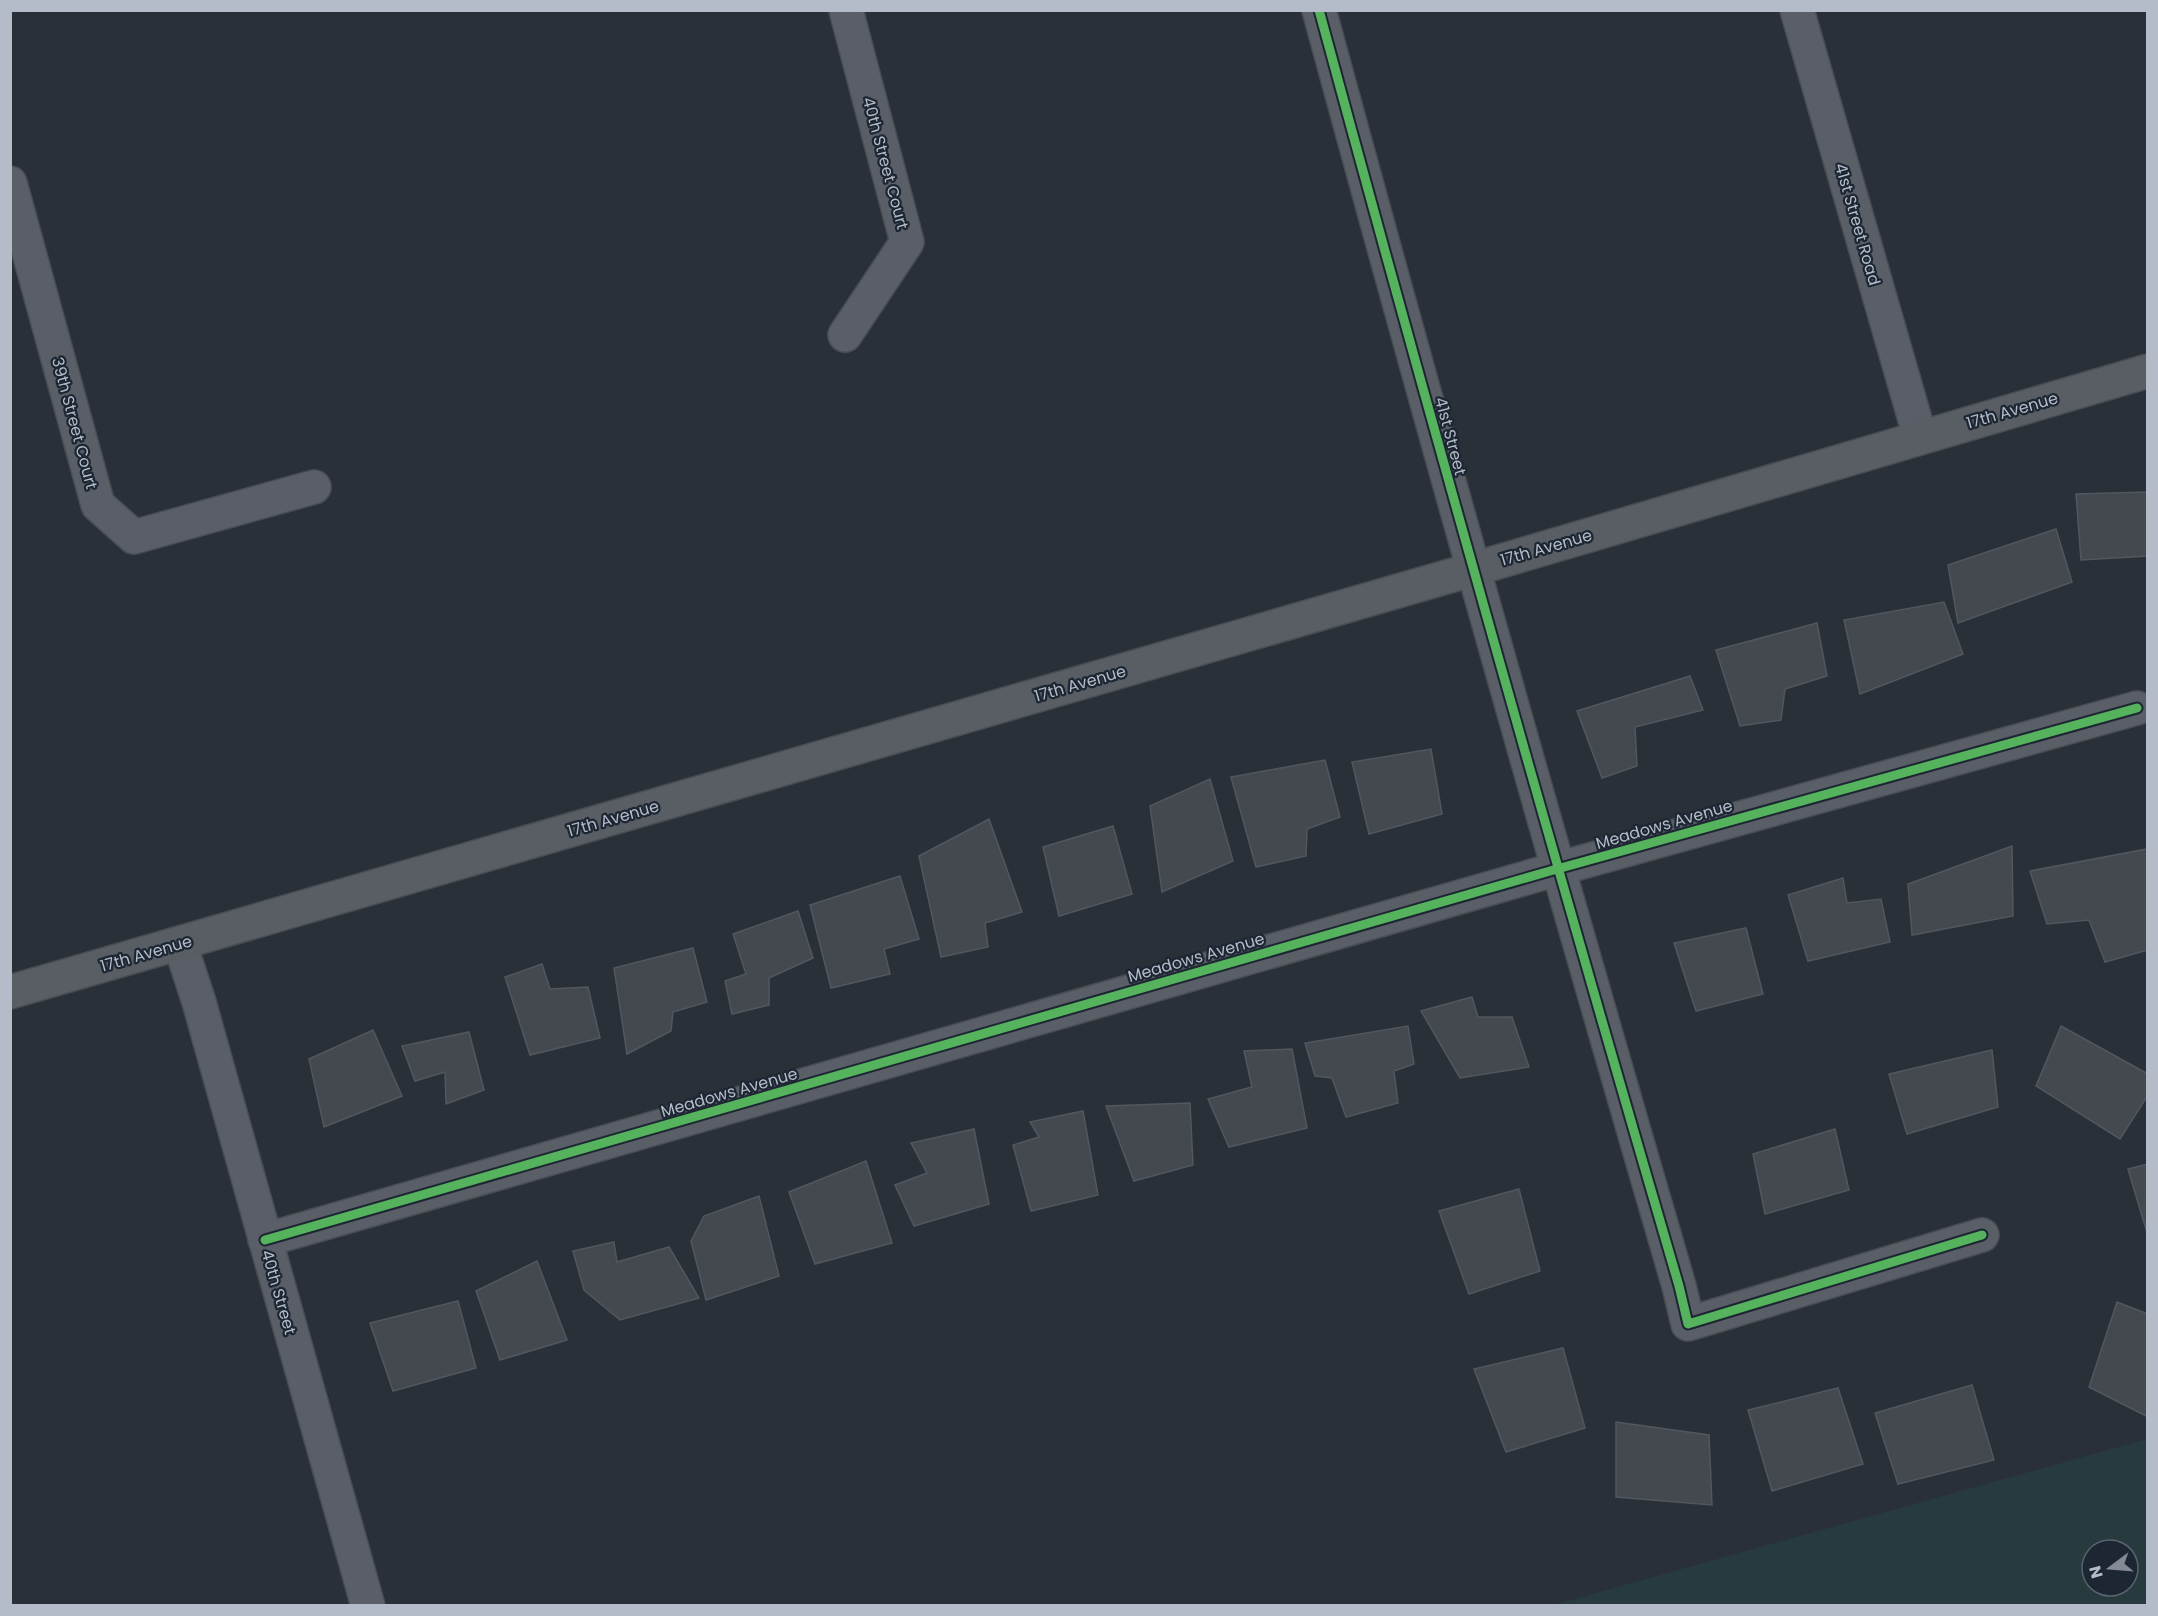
<svg xmlns="http://www.w3.org/2000/svg" width="2158" height="1616" viewBox="0 0 2158 1616" font-family="Poppins,sans-serif">
  <rect width="100%" height="100%" fill="#2a3038"/>
  <path fill="#273a3e" fill-rule="evenodd" d="M2147 1439V1605H1553ZM2092 1550H2128V1586H2092Z"/>
  <g fill="#444950" stroke="#52575f" stroke-width="1.5">
    <polygon points="2148,492 2148,556 2081,560 2076,494"/>
    <polygon points="2056,529 2072,582 1958,623 1948,565"/>
    <polygon points="1944,602 1963,654 1860,694 1844,620"/>
    <polygon points="1817,623 1827,676 1785,689 1781,720 1740,726 1716,650"/>
    <polygon points="1690,676 1703,710 1635,727 1637,766 1602,778 1577,711"/>
    <polygon points="1431,749 1442,814 1369,834 1352,762"/>
    <polygon points="1325,760 1340,817 1307,829 1306,856 1256,867 1231,777"/>
    <polygon points="1210,779 1233,861 1162,892 1150,806"/>
    <polygon points="989,819 1022,912 985,923 988,947 941,957 919,856"/>
    <polygon points="1113,826 1132,894 1059,916 1043,847"/>
    <polygon points="2012,846 2013,916 1912,935 1908,884"/>
    <polygon points="2147,849 2148,950 2105,962 2089,920 2047,924 2030,871"/>
    <polygon points="900,876 919,939 884,949 890,974 831,988 810,905"/>
    <polygon points="1843,878 1847,903 1881,899 1890,942 1808,961 1788,895"/>
    <polygon points="798,911 813,958 769,978 769,1005 732,1014 725,981 746,974 733,934"/>
    <polygon points="1746,928 1763,994 1696,1011 1674,943"/>
    <polygon points="693,948 707,1002 673,1012 671,1031 627,1054 614,968"/>
    <polygon points="542,964 550,989 588,987 600,1038 530,1055 505,977"/>
    <polygon points="1472,997 1478,1017 1512,1017 1529,1067 1460,1078 1421,1011"/>
    <polygon points="1408,1026 1414,1064 1394,1071 1398,1103 1346,1117 1332,1078 1315,1076 1305,1043"/>
    <polygon points="2061,1026 2148,1074 2148,1095 2120,1139 2036,1086"/>
    <polygon points="373,1030 402,1096 324,1127 309,1059"/>
    <polygon points="469,1032 484,1090 446,1104 445,1072 415,1081 402,1046"/>
    <polygon points="1292,1049 1307,1128 1229,1147 1208,1099 1252,1087 1244,1051"/>
    <polygon points="1992,1050 1998,1107 1907,1134 1889,1074"/>
    <polygon points="1190,1103 1193,1165 1134,1181 1106,1106"/>
    <polygon points="1083,1111 1098,1195 1031,1211 1013,1145 1039,1137 1030,1122"/>
    <polygon points="974,1129 989,1204 914,1226 895,1185 927,1173 911,1143"/>
    <polygon points="1835,1129 1849,1190 1765,1214 1753,1154"/>
    <polygon points="866,1161 892,1243 815,1264 789,1192"/>
    <polygon points="2148,1164 2148,1236 2128,1169"/>
    <polygon points="1519,1189 1540,1271 1469,1294 1439,1211"/>
    <polygon points="759,1196 779,1276 706,1300 691,1241 704,1216"/>
    <polygon points="614,1242 617,1262 669,1247 699,1298 620,1320 584,1290 573,1251"/>
    <polygon points="537,1261 567,1340 500,1360 476,1291"/>
    <polygon points="458,1301 476,1368 393,1391 370,1323"/>
    <polygon points="2117,1302 2148,1314 2148,1417 2089,1387"/>
    <polygon points="1563,1348 1585,1428 1506,1452 1474,1369"/>
    <polygon points="1972,1385 1994,1460 1898,1484 1875,1413"/>
    <polygon points="1838,1388 1863,1464 1772,1491 1748,1410"/>
    <polygon points="1616,1422 1709,1435 1712,1505 1616,1497"/>
  </g>
  <g fill="none" stroke-linecap="round" stroke-linejoin="round">
    <g stroke="#484c53" stroke-width="36">
      <g id="street">
        <path d="M1319 10C1435 437 1555 862 1679 1286L1688 1324 1982 1235"/>
        <polyline points="1797,10 1920,437"/>
        <polyline points="10,183 98,505 134,537 314,487"/>
        <polyline points="845,335 907,242 846,10"/>
        <polyline points="180,944 199,1002 368,1606"/>
        <polyline points="265,1240 1557,869 2137,708"/>
      </g>
    </g>
    <g stroke="#484c53" stroke-width="36">
      <polyline id="secondary" points="10,992 1474,569 2148,371"/>
    </g>
    <use href="#street" stroke="#5a5e66" stroke-width="33"/>
    <use href="#secondary" stroke="#595d64" stroke-width="33"/>
    <g stroke="#1d2633" stroke-width="13">
      <g id="cycleway">
        <path d="M1319 10C1435 437 1555 862 1679 1286L1688 1324 1982 1235"/>
        <polyline points="265,1240 1557,869 2137,708"/>
      </g>
    </g>
    <use href="#cycleway" stroke="#56b35d" stroke-width="9"/>
  </g>
  <g text-anchor="middle" stroke-width="4.5" stroke-linejoin="round" paint-order="stroke">
    <g font-size="16" fill="#b4bcc9" stroke="#1d2633">
      <text transform="translate(886 163) rotate(75)" y="6">40th Street Court</text>
      <text transform="translate(1858 224) rotate(74)" y="6">41st Street Road</text>
      <text transform="translate(2012 410) rotate(-16)" y="6">17th Avenue</text>
      <text transform="translate(75 423) rotate(75)" y="6">39th Street Court</text>
      <text transform="translate(1451 436) rotate(75)" y="6">41st Street</text>
      <text transform="translate(1546 547) rotate(-16)" y="6">17th Avenue</text>
      <text transform="translate(1080 683) rotate(-16)" y="6">17th Avenue</text>
      <text transform="translate(613 818) rotate(-16)" y="6">17th Avenue</text>
      <text transform="translate(1664 824) rotate(-16)" y="6">Meadows Avenue</text>
      <text transform="translate(146 953) rotate(-16)" y="6">17th Avenue</text>
      <text transform="translate(1196 957) rotate(-16)" y="6">Meadows Avenue</text>
      <text transform="translate(729 1092) rotate(-16)" y="6">Meadows Avenue</text>
      <text transform="translate(279 1292) rotate(74)" y="6">40th Street</text>
    </g>
  </g>
  <rect width="2158" height="1616" fill="none" stroke="#b4bcc9" stroke-width="24"/>
  <g transform="translate(2110 1568) rotate(254)"><circle r="28" fill="#1d2633" stroke="#59626f" stroke-width="1.5"/>
  <path d="M0-4.5L10 22L0 15L-10 22Z" fill="#848b96"/>
  <text y="-9" font-size="16" font-weight="bold" text-anchor="middle" fill="#b4bcc9">N</text>
  </g>
</svg>
